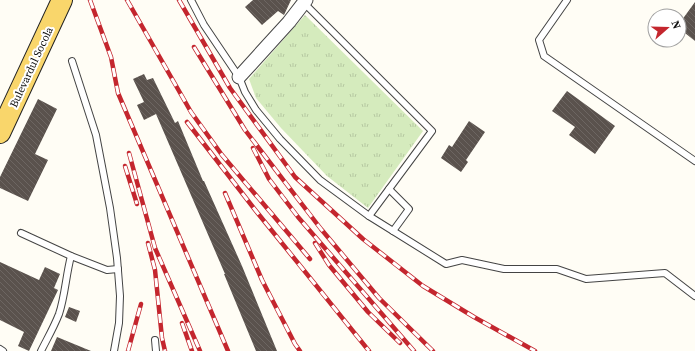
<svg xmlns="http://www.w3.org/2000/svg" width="695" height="351" viewBox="0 0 695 351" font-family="'Source Serif 4',serif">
  <defs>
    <pattern id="grass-tufts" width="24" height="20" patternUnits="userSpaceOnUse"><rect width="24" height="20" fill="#d5ebbd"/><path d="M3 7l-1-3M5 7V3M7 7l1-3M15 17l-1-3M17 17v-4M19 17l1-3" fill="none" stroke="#b6c8a1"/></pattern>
    <pattern id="building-back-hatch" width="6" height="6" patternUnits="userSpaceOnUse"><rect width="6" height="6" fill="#5a524d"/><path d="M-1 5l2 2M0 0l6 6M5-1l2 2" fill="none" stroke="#6d6662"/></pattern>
  </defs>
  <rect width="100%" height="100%" fill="#fffdf5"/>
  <polygon fill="url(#grass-tufts)" points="305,15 423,131 368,208 327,176 281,128 256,98 249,79"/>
  <g fill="url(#building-back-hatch)">
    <polygon points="253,0 291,0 284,15 278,11 262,25 245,7"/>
    <polygon points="695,2 695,41 685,33 679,42 679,24"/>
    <polygon points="144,74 147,80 153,78 175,123 178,121 203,181 204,181 242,266 277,351 256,351 224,274 225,274 156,114 144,120 137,105 144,102 133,79"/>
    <polygon points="567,91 615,126 595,154 569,135 575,127 552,111"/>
    <polygon points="38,99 57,109 35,154 48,160 28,201 0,188 0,177"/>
    <polygon points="469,121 485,132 466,160 468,162 461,172 441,158 449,145 452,147"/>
    <polygon points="0,262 39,280 45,267 60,274 54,288 58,290 29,351 18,346 24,332 0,320"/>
    <polygon points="69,307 80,311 76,322 65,317"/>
    <polygon points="57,337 91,351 51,351"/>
  </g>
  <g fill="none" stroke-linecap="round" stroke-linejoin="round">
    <g stroke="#444" stroke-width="8">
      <g id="service">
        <polyline points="191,0 204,25 239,77 245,92 256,110 280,139 320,180 369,216 446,264 462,260 504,269 557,269 586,279 665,273 695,296"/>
        <polyline points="567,0 539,40 544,56 695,161"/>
        <polyline points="304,3 432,131 369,216"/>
        <polyline points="72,61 96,135 110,208 117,258 120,296 119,323 114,351"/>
        <polyline points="389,189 409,209 393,231"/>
        <polyline points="21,233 71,256 107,270 118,269"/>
        <polyline points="155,340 156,351"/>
        <polyline points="0,349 3,351"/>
        <path d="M41 351C47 339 54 327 59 314 65 296 66 275 71 256"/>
      </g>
    </g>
    <g stroke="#444" stroke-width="15">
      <polyline id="minor" points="239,77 289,22 306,0"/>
    </g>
    <g stroke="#222" stroke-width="22">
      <polyline id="primary" points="0,133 62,0"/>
    </g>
    <use href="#service" stroke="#fff" stroke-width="6"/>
    <use href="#minor" stroke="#fff" stroke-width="13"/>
    <use href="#primary" stroke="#f9d66b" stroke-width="20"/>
    <g stroke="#c4262e" stroke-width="4.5">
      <g id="rail">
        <polyline points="90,0 111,57 118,93 228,351"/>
        <polyline points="127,0 191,112 222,155 310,259"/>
        <polyline points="179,0 230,88 295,177 363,239 423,286 474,317 535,351"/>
        <polyline points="194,47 245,130 321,229 379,298 433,351"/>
        <polyline points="187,122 256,211 369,351"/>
        <polyline points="253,148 269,179 298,217 414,351"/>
        <polyline points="129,153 155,248 200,351"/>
        <polyline points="125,166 137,204"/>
        <polyline points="225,193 262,280 295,344 300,351"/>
        <polyline points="148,243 155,270 162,338 165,351"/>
        <polyline points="315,243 329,265 368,312 400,343"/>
        <polyline points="182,323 192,351"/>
        <polyline points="128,351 141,304"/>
      </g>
    </g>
    <use href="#rail" stroke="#fff" stroke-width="3" stroke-dasharray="9" stroke-linecap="butt"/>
  </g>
  <g text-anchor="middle" stroke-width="4" stroke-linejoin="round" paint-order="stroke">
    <g font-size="11" fill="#111" stroke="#fff">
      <text transform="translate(31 67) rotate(-65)" y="4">Bulevardul Socola</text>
    </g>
  </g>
  <g transform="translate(667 28) rotate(70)"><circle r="19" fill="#ffffff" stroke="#a0a0a0"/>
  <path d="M0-3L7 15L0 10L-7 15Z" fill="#c4262e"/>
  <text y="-6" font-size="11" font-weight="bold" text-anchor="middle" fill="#111111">N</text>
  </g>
</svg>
